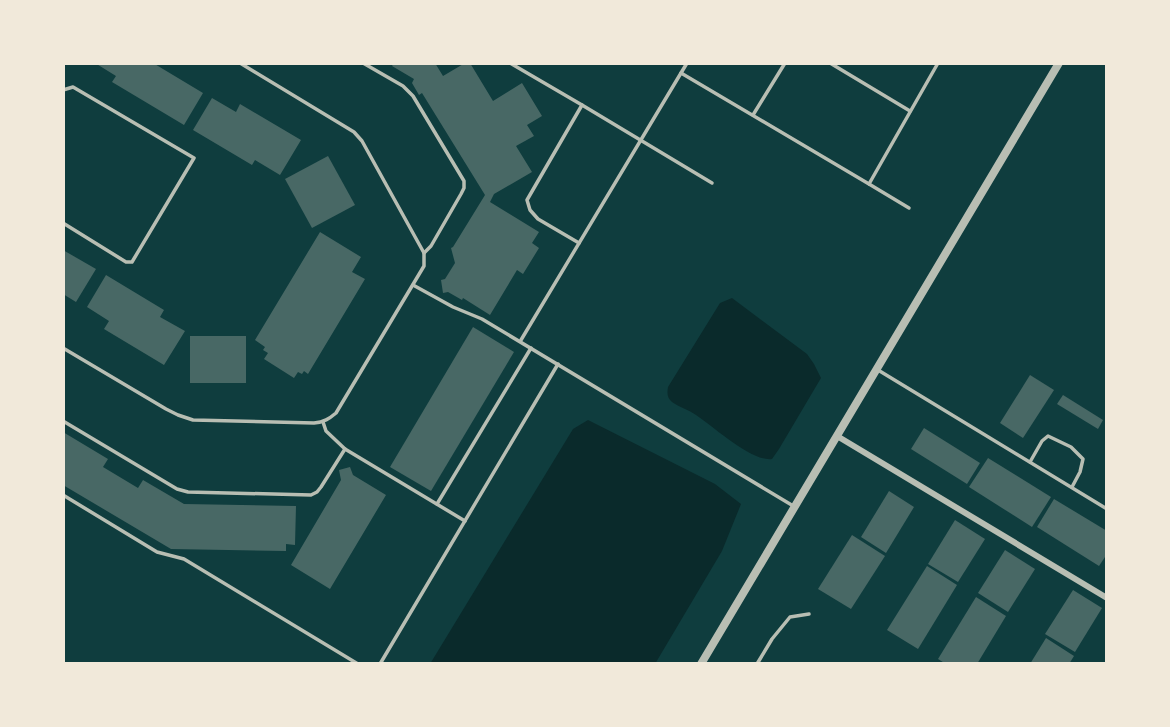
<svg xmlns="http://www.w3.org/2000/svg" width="1170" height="727" viewBox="0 0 1170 727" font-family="'PT Sans Narrow',sans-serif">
  <rect width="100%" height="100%" fill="#0f3d3e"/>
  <g fill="#0a2a2b">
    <path d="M732 298 807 354 814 364 821 378 779 449 772 459C752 462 714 427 696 415 689 410 679 407 672 402 667 398 667 393 668 387L720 303Z"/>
    <polygon points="588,420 715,484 741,504 722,551 655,664 430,664 573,429"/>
  </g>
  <g fill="#486865">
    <polygon points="95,63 153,63 203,93 184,125 112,82 116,76"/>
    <polygon points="394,63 435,63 443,76 465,63 470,63 493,101 522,83 542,116 527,125 534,136 516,146 532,172 494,194 490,202 539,232 532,243 539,248 523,274 517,270 490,315 463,298 462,300 448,292 443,293 441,280 445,279 455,263 451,248 453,247 485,195 422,93 419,95 412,83 414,79 392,66"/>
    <polygon points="212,98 236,112 240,104 301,140 280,175 255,160 252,165 193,130"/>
    <polygon points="328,156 355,205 312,228 285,179"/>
    <polygon points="320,232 361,257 352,272 365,279 308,374 304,371 302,374 298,372 294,378 264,359 268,353 263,350 265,347 255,340"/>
    <polygon points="63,250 96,269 76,302 63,294"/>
    <polygon points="106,275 164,310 160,317 185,331 164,365 104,329 109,321 87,307"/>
    <polygon points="473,327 514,352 431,491 390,467"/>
    <rect x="190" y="336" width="56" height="47"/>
    <polygon points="1030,375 1054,390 1023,438 1000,423"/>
    <polygon points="1063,395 1103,420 1098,429 1057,404"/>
    <polygon points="924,428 980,463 967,484 911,449"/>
    <polygon points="63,432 108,459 103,467 138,488 143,480 184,504 296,506 295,545 286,544 286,551 171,549 63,485"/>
    <polygon points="988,458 1051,497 1032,527 969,487"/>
    <polygon points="350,467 353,475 386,495 330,589 291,565 341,480 339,470"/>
    <polygon points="889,491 914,507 886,553 861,537"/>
    <polygon points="1054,499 1107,531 1107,554 1099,566 1037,527"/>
    <polygon points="955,520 985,539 958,582 928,564"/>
    <polygon points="852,535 885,556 851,609 818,589"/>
    <polygon points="1005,550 1035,569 1008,612 978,593"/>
    <polygon points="927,566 957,585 918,649 887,630"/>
    <polygon points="1073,590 1102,608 1075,652 1045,634"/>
    <polygon points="976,597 1006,616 977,664 946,664 938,659"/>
    <polygon points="1046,638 1074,656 1069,664 1030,664"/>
  </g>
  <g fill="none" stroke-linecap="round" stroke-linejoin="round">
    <g stroke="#b8beb3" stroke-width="3.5">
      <polyline points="363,63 403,86 413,96 464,181 464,188 461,194 431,246 424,253"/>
      <polyline points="510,63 582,105 527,200 530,210 538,219 579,243"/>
      <polyline points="830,63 910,111"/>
      <polyline points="681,73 869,184 938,63"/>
      <polyline points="63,90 73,87 194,158 132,262 126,262 63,223"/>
      <polyline points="582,105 712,183"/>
      <polyline points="753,115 785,63"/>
      <polyline points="869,184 909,208"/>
      <polyline points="413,285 453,307 482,319 795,507"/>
      <polyline points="521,340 687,63"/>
      <path d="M63 348 166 409 178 415 193 420 314 423C324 422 329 419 336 413L424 266V253L362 141 354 132 240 63"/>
      <polyline points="878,370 1107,509"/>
      <polyline points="63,421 177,489 188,492 311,495 317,492 321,487 345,449"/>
      <polyline points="323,422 326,431 345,449 465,521"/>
      <polyline points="1030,462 1042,441 1048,436 1071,447 1083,459 1080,472 1072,487"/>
      <polyline points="63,495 157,552 184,559 358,664"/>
      <polyline points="437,504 531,348"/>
      <polyline points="380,664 558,364"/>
      <polyline points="757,664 772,639 790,617 809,614"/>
    </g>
    <polyline stroke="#b8beb3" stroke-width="6" points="837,436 1107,598"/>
    <polyline stroke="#b8beb3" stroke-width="8" points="701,664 1059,63"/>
  </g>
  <rect width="1170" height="727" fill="none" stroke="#f1e9da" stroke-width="130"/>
</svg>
